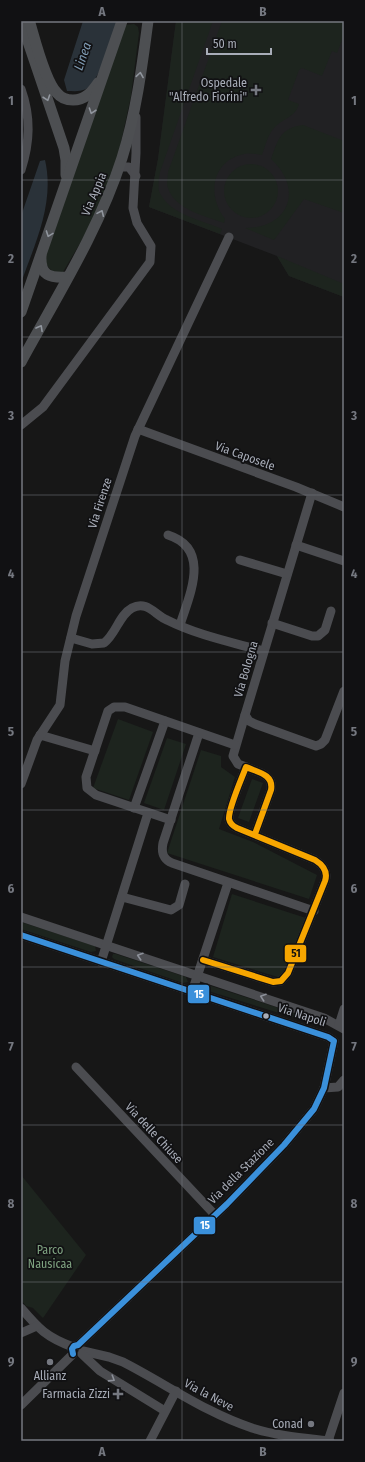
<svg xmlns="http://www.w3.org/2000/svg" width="365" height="1462" viewBox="0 0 365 1462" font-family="'Fira Sans Condensed',sans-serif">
  <rect width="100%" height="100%" fill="#171717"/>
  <polygon fill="#212123" points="176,21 344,21 344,297 289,276 277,256 149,207 158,159"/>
  <g fill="#1d241e">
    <path d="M176 21H213L160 172C159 177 158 185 159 191 168 214 201 220 222 229L220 234 149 207 158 159Z"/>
    <path d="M222 21H344V35L337 53 332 51 322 76 302 68 299 70 288 100 299 104C295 118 283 118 274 128 268 134 265 147 262 155 256 154 250 153 244 154 211 161 207 196 225 219L224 223C206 216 175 210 168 188 166 184 168 177 168 172Z"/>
    <path d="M134 24 138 27 139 33 131 96 117 161 89 228 63 272C52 273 50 270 44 261L125 25Z"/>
    <path d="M303 125 344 141V213L304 199 274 240 245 228C289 228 304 189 271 159 278 140 280 128 303 125Z"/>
    <circle cx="251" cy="191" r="27"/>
    <polygon points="277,256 344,284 344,297 289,276"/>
    <polygon points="118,719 153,732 129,800 93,788"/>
    <polygon points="167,738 186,744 164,810 144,803"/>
    <polygon points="201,750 221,756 221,767 235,777 219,829 253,842 317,875 309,899 167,853"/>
    <polygon points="252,779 263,783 249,822 238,818"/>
    <polygon points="232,894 306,918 281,978 213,957"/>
    <polygon points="21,922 95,946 96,951 91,952 21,929"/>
    <polygon points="113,954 116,954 186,977 188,982 183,983 114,959 112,957"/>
    <polygon points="205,984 319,1021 321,1026 205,990 203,987"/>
    <polygon points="21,1175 86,1255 43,1318 33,1308 26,1306 21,1300"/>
  </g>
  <g fill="#2a3239">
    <path d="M83 21H117C111 38 101 80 86 89 80 92 73 91 67 91L64 80Z"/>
    <path d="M45 160C55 203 35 243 21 283V216L40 161Z"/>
  </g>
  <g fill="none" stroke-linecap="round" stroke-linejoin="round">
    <g stroke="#4b4c50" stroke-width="9">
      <path d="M21 89C31 117 30 142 21 170"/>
      <polyline points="119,167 129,167 136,176"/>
      <polyline points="21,425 43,407 150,262 151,246 137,223 133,208 136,153 136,117"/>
      <polyline points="138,429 296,487 344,507"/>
      <polyline points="312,493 245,715 249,721 255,724 316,746 321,744 325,740 344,691"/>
      <path d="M168 535C212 549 189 596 180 625"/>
      <polyline points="296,545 344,561"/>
      <polyline points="240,560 287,574"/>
      <polyline points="272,623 312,636 318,636 325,630 331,611"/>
      <path d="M71 638 92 644 104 643C116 634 119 615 132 608 147 600 155 615 167 620 197 635 231 642 263 651"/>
      <polyline points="245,715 233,756 238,764 246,767"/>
      <path d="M199 733 163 843C161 853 163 859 172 863L314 911"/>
      <polyline points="40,735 95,751"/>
      <polyline points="21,784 37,740 60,705 65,661 76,616 135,436 229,237"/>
      <polyline points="134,808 165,721"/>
      <polyline points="171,820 96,795 87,788 86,777 108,711 114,707 125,707 235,745"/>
      <polyline points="122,897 171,910 179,905 185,884"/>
      <polyline points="21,917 324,1018 344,1029"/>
      <polyline points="21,935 328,1037 334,1041 324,1088 314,1109 284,1145 227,1204 78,1345 74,1346 72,1349 73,1354"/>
      <path d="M203 960 273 982 281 981 288 973 325 881C328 872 323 865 315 860L237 828C233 826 230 824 229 819 228 809 242 778 246 767 257 772 274 774 271 790L255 834"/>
      <polyline points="101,962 148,813"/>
      <polyline points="192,992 228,883"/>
      <polyline points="339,1025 344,1009"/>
      <polyline points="76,1067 215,1215"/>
      <polyline points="324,1088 338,1087 344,1080"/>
      <path d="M21 1308C39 1329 46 1337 73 1347"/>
      <polyline points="21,1333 37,1326"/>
      <path d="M83 1351 109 1357 123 1362C166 1384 206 1413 252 1428 277 1436 304 1438 330 1441"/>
      <polyline points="82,1354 100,1371 165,1411"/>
      <polyline points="21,1405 73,1354"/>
      <polyline points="150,1441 176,1391"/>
      <polyline points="328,1441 344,1393"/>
    </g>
    <g stroke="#4d4f52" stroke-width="11">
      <polyline points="21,21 64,148 66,160 66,175"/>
      <path d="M30 23C35 40 45 81 57 93 61 98 67 100 73 100 85 100 92 92 98 83"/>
      <path d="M41 256C40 276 50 278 67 277"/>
      <polyline points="21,312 122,21"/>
      <path d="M21 362C57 296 99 230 122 158 136 114 142 67 148 21"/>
    </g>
    <g stroke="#111113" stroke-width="9">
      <polyline id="bus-1" points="21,935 328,1037 334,1041 324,1088 314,1109 284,1145 227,1204 78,1345 74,1346 72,1349 73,1354"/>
    </g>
    <g stroke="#111113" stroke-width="9">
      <path id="bus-2" d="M203 960 273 982 281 981 288 973 325 881C328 872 323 865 315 860L237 828C233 826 230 824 229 819 228 809 242 778 246 767 257 772 274 774 271 790L255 834"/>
    </g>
    <use href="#bus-1" stroke="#3a90db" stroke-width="6"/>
    <use href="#bus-2" stroke="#f7a600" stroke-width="6"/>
  </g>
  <defs><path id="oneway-chevron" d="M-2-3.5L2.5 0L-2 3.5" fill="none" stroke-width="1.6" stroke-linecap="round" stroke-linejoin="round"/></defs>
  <g stroke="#91969e">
    <use href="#oneway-chevron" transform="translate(140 75) rotate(-81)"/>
    <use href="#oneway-chevron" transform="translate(47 98) rotate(71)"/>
    <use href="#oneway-chevron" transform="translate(92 111) rotate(109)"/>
    <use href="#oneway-chevron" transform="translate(101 213) rotate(-66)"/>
    <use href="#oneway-chevron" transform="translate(49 234) rotate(110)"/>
    <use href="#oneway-chevron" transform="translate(40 328) rotate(-61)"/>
  </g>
  <g stroke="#8c9099">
    <use href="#oneway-chevron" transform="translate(140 956) rotate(-162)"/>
    <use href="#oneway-chevron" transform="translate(263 997) rotate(-161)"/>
    <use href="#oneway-chevron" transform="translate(112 1379) rotate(32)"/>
  </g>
  <path fill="none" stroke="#757880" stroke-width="1" stroke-opacity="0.55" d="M182 21V1441M21 180H344M21 337H344M21 495H344M21 652H344M21 810H344M21 967H344M21 1125H344M21 1282H344"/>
  <g fill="#757880" stroke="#111113" stroke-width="1.5">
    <path d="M254 84h4v4h4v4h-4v4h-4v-4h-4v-4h4z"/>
    <circle cx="50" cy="1362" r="4"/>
    <path d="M116 1388h4v4h4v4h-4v4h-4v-4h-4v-4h4z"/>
    <circle cx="311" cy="1424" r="4"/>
  </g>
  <circle fill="#a8adb8" stroke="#111113" stroke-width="1.5" cx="266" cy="1016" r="3.5"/>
  <g text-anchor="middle" stroke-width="3.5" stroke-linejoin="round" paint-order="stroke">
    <g font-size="12" fill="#a8adb8" stroke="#111113" text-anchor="end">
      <text x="247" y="87">Ospedale<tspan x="247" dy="14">"Alfredo Fiorini"</tspan></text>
      <text x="50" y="1380" text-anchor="middle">Allianz</text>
      <text x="110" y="1398">Farmacia Zizzi</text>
      <text x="303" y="1428">Conad</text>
    </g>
    <g font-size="12" fill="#a8adb8" stroke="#111113">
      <text transform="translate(94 194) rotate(-67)" y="4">Via Appia</text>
      <text transform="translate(245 456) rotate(20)" y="4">Via Caposele</text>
      <text transform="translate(100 503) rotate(-72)" y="4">Via Firenze</text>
      <text transform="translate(246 669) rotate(-74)" y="4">Via Bologna</text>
      <text transform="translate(302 1015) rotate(18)" y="4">Via Napoli</text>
      <text transform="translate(154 1133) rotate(47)" y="4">Via delle Chiuse</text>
      <text transform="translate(241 1171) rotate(-45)" y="4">Via della Stazione</text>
      <text transform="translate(209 1395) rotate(28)" y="4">Via la Neve</text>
    </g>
    <g font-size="12" fill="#7fa381" stroke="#111113">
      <text x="50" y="1254">Parco<tspan x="50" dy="14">Nausicaa</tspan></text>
    </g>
    <g font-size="13" font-style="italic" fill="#7f9bb3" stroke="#111113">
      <text transform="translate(82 56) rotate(-71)" y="5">Linea</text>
    </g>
  </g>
  <g stroke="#111113" stroke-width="1.5">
    <rect x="284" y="944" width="23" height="19" rx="4" fill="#f7a600"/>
    <rect x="187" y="984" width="23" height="20" rx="4" fill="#3a90db"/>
    <rect x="193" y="1216" width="23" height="19" rx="4" fill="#3a90db"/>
  </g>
  <g font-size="11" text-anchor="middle" font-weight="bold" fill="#fff">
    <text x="199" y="998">15</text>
    <text x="205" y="1229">15</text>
  </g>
  <g font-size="11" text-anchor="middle" font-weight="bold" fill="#111">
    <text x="296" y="957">51</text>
  </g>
  <rect width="365" height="1462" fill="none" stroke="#111113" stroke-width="44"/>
  <path d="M207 48v6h64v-6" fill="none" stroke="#a8adb8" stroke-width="2"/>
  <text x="213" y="48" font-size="12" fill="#a8adb8" stroke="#111113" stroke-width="3" paint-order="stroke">50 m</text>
  <rect x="22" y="22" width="321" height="1418" fill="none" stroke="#757880" stroke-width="1.5"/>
  <g font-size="13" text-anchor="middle" font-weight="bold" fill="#757880">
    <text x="102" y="16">A</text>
    <text x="263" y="16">B</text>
    <text x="11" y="105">1</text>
    <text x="354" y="105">1</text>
    <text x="11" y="263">2</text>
    <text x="354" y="263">2</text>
    <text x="11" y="420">3</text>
    <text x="354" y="420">3</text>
    <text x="11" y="578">4</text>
    <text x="354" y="578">4</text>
    <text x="11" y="736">5</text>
    <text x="354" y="736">5</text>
    <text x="11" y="893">6</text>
    <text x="354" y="893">6</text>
    <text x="11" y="1051">7</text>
    <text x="354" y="1051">7</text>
    <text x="11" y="1208">8</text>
    <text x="354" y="1208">8</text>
    <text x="11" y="1366">9</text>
    <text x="354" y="1366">9</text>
    <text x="102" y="1456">A</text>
    <text x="263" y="1456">B</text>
  </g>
</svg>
